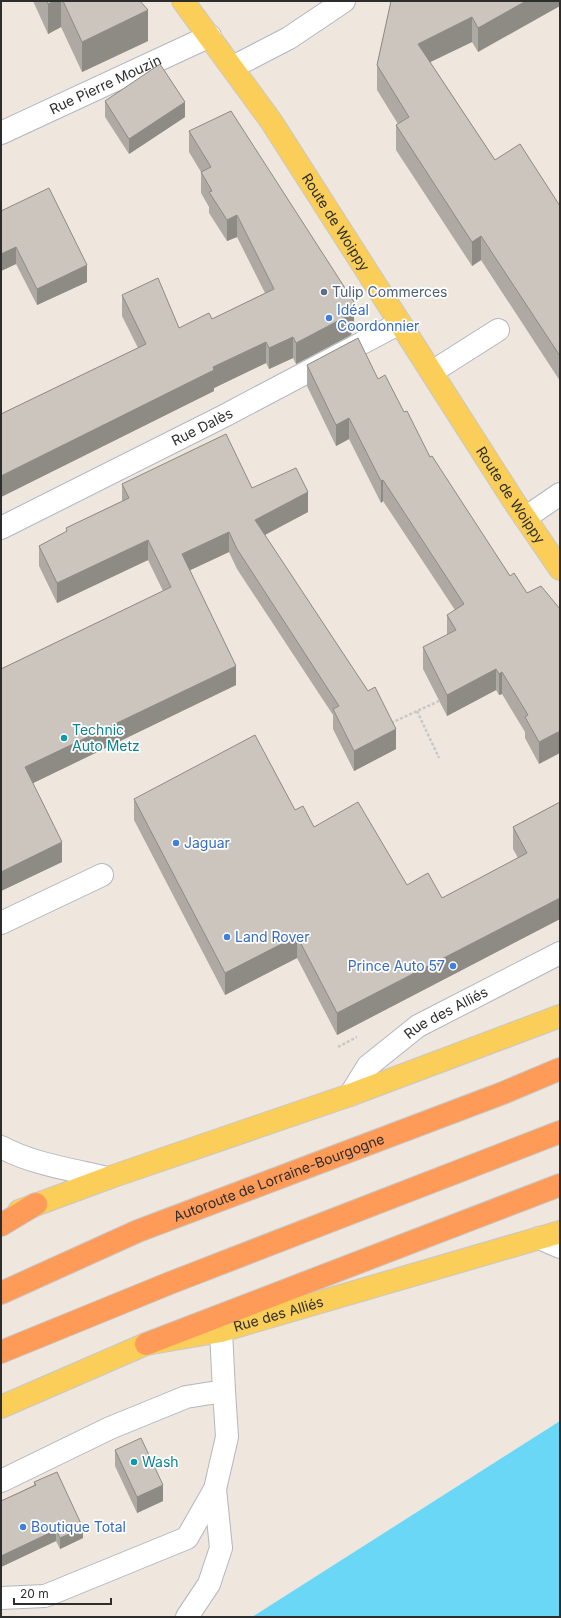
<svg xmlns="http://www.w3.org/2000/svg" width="561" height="1618" viewBox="0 0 561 1618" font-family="Inter,sans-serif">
  <rect width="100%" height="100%" fill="#efe7de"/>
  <polygon fill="#6bd7f7" points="560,1421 560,1617 252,1617"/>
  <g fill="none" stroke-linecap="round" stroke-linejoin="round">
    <g stroke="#b2b6c1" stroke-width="24">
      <g id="minor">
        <polyline points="233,67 289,38 344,1"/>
        <path id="s1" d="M1 133 210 36"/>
        <polyline points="432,372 498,330"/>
        <polyline points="525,518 560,494"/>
        <path id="s2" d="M1 528 222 417 400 323"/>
        <polyline points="1,923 102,875"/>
        <path id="s3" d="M350 1095 368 1066 418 1026 560 953"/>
        <path d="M1 1147C32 1164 74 1170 108 1178"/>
        <polyline points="539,1238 560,1247"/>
        <polyline points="1,1481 110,1428 186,1397 224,1391 221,1331"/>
        <polyline points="1,1598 45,1596 187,1538 215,1489 227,1437 224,1391"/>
        <polyline points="187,1617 209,1584 221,1548 215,1489"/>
      </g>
    </g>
    <g stroke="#c8c8c8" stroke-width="24">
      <g id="major">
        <path id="s4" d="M183 1 271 121 513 500 560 569"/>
        <polyline points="19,1211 108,1178 350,1095 560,1016"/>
        <path id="s5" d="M1 1407 146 1344 221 1331 560 1232"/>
      </g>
    </g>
    <g stroke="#c8c8c8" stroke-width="24">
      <g id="highway">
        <polyline points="1,1225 36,1204"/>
        <path id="s6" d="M1 1293 138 1231 503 1093 560 1069"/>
        <polyline points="146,1344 560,1185"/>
        <polyline points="1,1352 170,1283 560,1132"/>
      </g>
    </g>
    <g stroke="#c8c8c8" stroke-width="2.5" stroke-dasharray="3 2" stroke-linecap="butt">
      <polyline points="417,711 439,758"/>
      <polyline points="391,723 439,701"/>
      <polyline points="338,1047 357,1037"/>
    </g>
    <use href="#minor" stroke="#fff" stroke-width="22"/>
    <use href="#major" stroke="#face58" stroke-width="22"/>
    <use href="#highway" stroke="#ff9b59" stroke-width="22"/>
  </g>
  <g fill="#afa9a3">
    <polygon points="33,1 140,1 148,41 82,72 61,27 48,34"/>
    <polygon points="391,1 560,1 478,52 472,42 430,62 495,160 560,206 560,381 481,260 472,266 396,150 396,125 398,124 377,90 377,65"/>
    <polygon points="105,101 185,117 129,154 105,117"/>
    <polygon points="189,131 354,324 351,335 296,364 293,358 269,369 266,363 214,388 214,391 1,497 1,414 138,348 122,316 122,295 179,328 212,319 265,293 237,237 227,241 209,213 209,207 201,193 201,172 189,152"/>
    <polygon points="1,211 87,282 37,305 16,264 1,271"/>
    <polygon points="307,365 378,379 404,412 430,457 510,576 527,593 541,586 539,764 525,738 525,732 502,694 499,695 496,690 447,716 423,669 423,647 447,635 447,615 455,610 383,501 381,503 349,439 336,446 307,386"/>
    <polygon points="122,484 252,488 308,512 265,535 396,749 354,771 333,729 333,715 237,569 229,552 190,570 236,685 33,783 62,862 1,891 1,669 163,591 148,560 57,603 39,566 39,546 66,532 66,528 122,501"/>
    <polygon points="134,799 295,810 314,827 407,885 442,898 518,858 513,849 513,827 560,802 560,919 337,1035 297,958 225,995 134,820"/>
    <polygon points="115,1450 163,1501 137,1513 115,1466"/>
    <polygon points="34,1482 83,1538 60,1549 56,1541 1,1567 1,1501 34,1485"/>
  </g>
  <g fill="#8e8a84">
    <polygon points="54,1 61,1 61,27 48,34 48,4"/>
    <polygon points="526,1 560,1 560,6 478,52 478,28"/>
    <polygon points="148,10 148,41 82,72 82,42"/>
    <polygon points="472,17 472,42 418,68 418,44"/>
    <polygon points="185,102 185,117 129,154 129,139"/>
    <polygon points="237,215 237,237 227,241 227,220"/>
    <polygon points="481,236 481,260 472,266 472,242"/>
    <polygon points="16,247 16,264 1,271 1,254"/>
    <polygon points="87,265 87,282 37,305 37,289"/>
    <polygon points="354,302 354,324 351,335 296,364 296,343"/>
    <polygon points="293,337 293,358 269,369 269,348"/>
    <polygon points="266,342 266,363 214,388 214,391 1,497 1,476 213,367"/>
    <polygon points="349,418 349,439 336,446 336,425"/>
    <polygon points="383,480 383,501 381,503 381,481"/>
    <polygon points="308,492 308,512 255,540 255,520"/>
    <polygon points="229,532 229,552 182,574 182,554"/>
    <polygon points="148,540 148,560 57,603 57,583"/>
    <polygon points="236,666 236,685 25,787 25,767"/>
    <polygon points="496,669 496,690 447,716 447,695"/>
    <polygon points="502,672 502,694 499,695 499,674"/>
    <polygon points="396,729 396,749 354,771 354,751"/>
    <polygon points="560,731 560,753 539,764 539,742"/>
    <polygon points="62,842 62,862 1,891 1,872"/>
    <polygon points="560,898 560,919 337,1035 337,1013"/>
    <polygon points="297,936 297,958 225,995 225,973"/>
    <polygon points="163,1485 163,1501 137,1513 137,1497"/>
    <polygon points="83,1528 83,1538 60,1549 60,1538"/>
    <polygon points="56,1530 56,1541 1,1567 1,1556"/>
  </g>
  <g fill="#cbc5bd" stroke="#8e8a84">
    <polygon points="47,1 54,1 48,4"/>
    <polygon points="63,1 140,1 148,10 82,42"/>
    <polygon points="391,1 526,1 478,28 472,17 418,44 495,160 520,144 560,206 560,356 481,236 472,242 396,125 409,117 377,65"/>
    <polygon points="160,64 185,102 129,139 105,101"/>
    <polygon points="231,111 354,302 351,314 296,343 293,337 269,348 266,342 213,367 214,370 1,476 1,414 146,344 122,295 158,278 179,328 209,313 212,319 274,289 237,215 227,220 209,192 212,191 201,172 211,167 189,131"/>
    <polygon points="49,188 87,265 37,289 16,247 1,254 1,211"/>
    <polygon points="358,338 378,379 385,375 404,412 407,411 430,457 432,456 510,576 514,573 527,593 541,586 560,609 560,731 539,742 525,717 528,715 502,672 499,674 496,669 447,695 423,647 456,630 447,615 464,604 383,480 381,481 349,418 336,425 307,365"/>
    <polygon points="226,434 252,488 296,468 308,492 255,520 368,691 375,687 396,729 354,751 333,709 339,706 237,549 229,532 182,554 236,666 25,767 62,842 1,872 1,669 171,587 148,540 57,583 39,546 67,531 66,528 129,498 122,484"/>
    <polygon points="255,735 295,810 303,806 314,827 358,802 407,885 428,873 442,898 527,853 513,827 560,802 560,898 337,1013 297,936 225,973 134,799"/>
    <polygon points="141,1438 163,1485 137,1497 115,1450"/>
    <polygon points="57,1472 83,1528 60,1538 56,1530 1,1556 1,1501 36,1485 34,1482"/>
  </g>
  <circle fill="#5c6f8a" stroke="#fff" stroke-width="1.5" cx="324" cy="292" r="4"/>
  <g fill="#3f7fe0" stroke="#fff" stroke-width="1.5">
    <circle cx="329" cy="318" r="4"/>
    <circle cx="176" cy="843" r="4"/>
    <circle cx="227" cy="937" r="4"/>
    <circle cx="453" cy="966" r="4"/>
    <circle cx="23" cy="1527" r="4"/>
  </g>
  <g fill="#0f9aa8" stroke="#fff" stroke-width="1.5">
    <circle cx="64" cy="738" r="4"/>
    <circle cx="134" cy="1462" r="4"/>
  </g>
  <g text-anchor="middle" stroke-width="3.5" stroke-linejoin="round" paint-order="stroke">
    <g font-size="14" fill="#2d2d2d" stroke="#fff">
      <text dy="5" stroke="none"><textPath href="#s1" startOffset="115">Rue Pierre Mouzin</textPath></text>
      <text dy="5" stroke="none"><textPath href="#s4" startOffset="269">Route de Woippy</textPath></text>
      <text dy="5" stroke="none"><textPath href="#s2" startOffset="225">Rue Dalès</textPath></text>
      <text dy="5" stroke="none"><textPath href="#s4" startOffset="593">Route de Woippy</textPath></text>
      <text dy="5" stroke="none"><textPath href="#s3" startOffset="129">Rue des Alliés</textPath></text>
      <text dy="5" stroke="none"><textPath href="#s6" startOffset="301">Autoroute de Lorraine-Bourgogne</textPath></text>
      <text dy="5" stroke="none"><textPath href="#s5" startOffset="294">Rue des Alliés</textPath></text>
    </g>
    <g font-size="14" fill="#4e5e75" stroke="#fff" text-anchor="start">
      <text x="332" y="297">Tulip Commerces</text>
    </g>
    <g font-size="14" fill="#366cbe" stroke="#fff" text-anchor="start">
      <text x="337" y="315">Idéal<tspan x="337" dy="16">Coordonnier</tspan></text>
      <text x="184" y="848">Jaguar</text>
      <text x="235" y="942">Land Rover</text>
      <text x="445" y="971" text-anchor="end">Prince Auto 57</text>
      <text x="31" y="1532">Boutique Total</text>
    </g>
    <g font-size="14" fill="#0d838f" stroke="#fff" text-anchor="start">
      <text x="72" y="735">Technic<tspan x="72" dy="16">Auto Metz</tspan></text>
      <text x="142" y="1467">Wash</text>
    </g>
  </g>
  <rect width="561" height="1618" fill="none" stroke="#2d2d2d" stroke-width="4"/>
  <path d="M14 1598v6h97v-6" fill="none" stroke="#2d2d2d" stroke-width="2"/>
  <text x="20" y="1598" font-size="12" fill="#2d2d2d" stroke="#ffffff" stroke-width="3" paint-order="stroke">20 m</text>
</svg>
